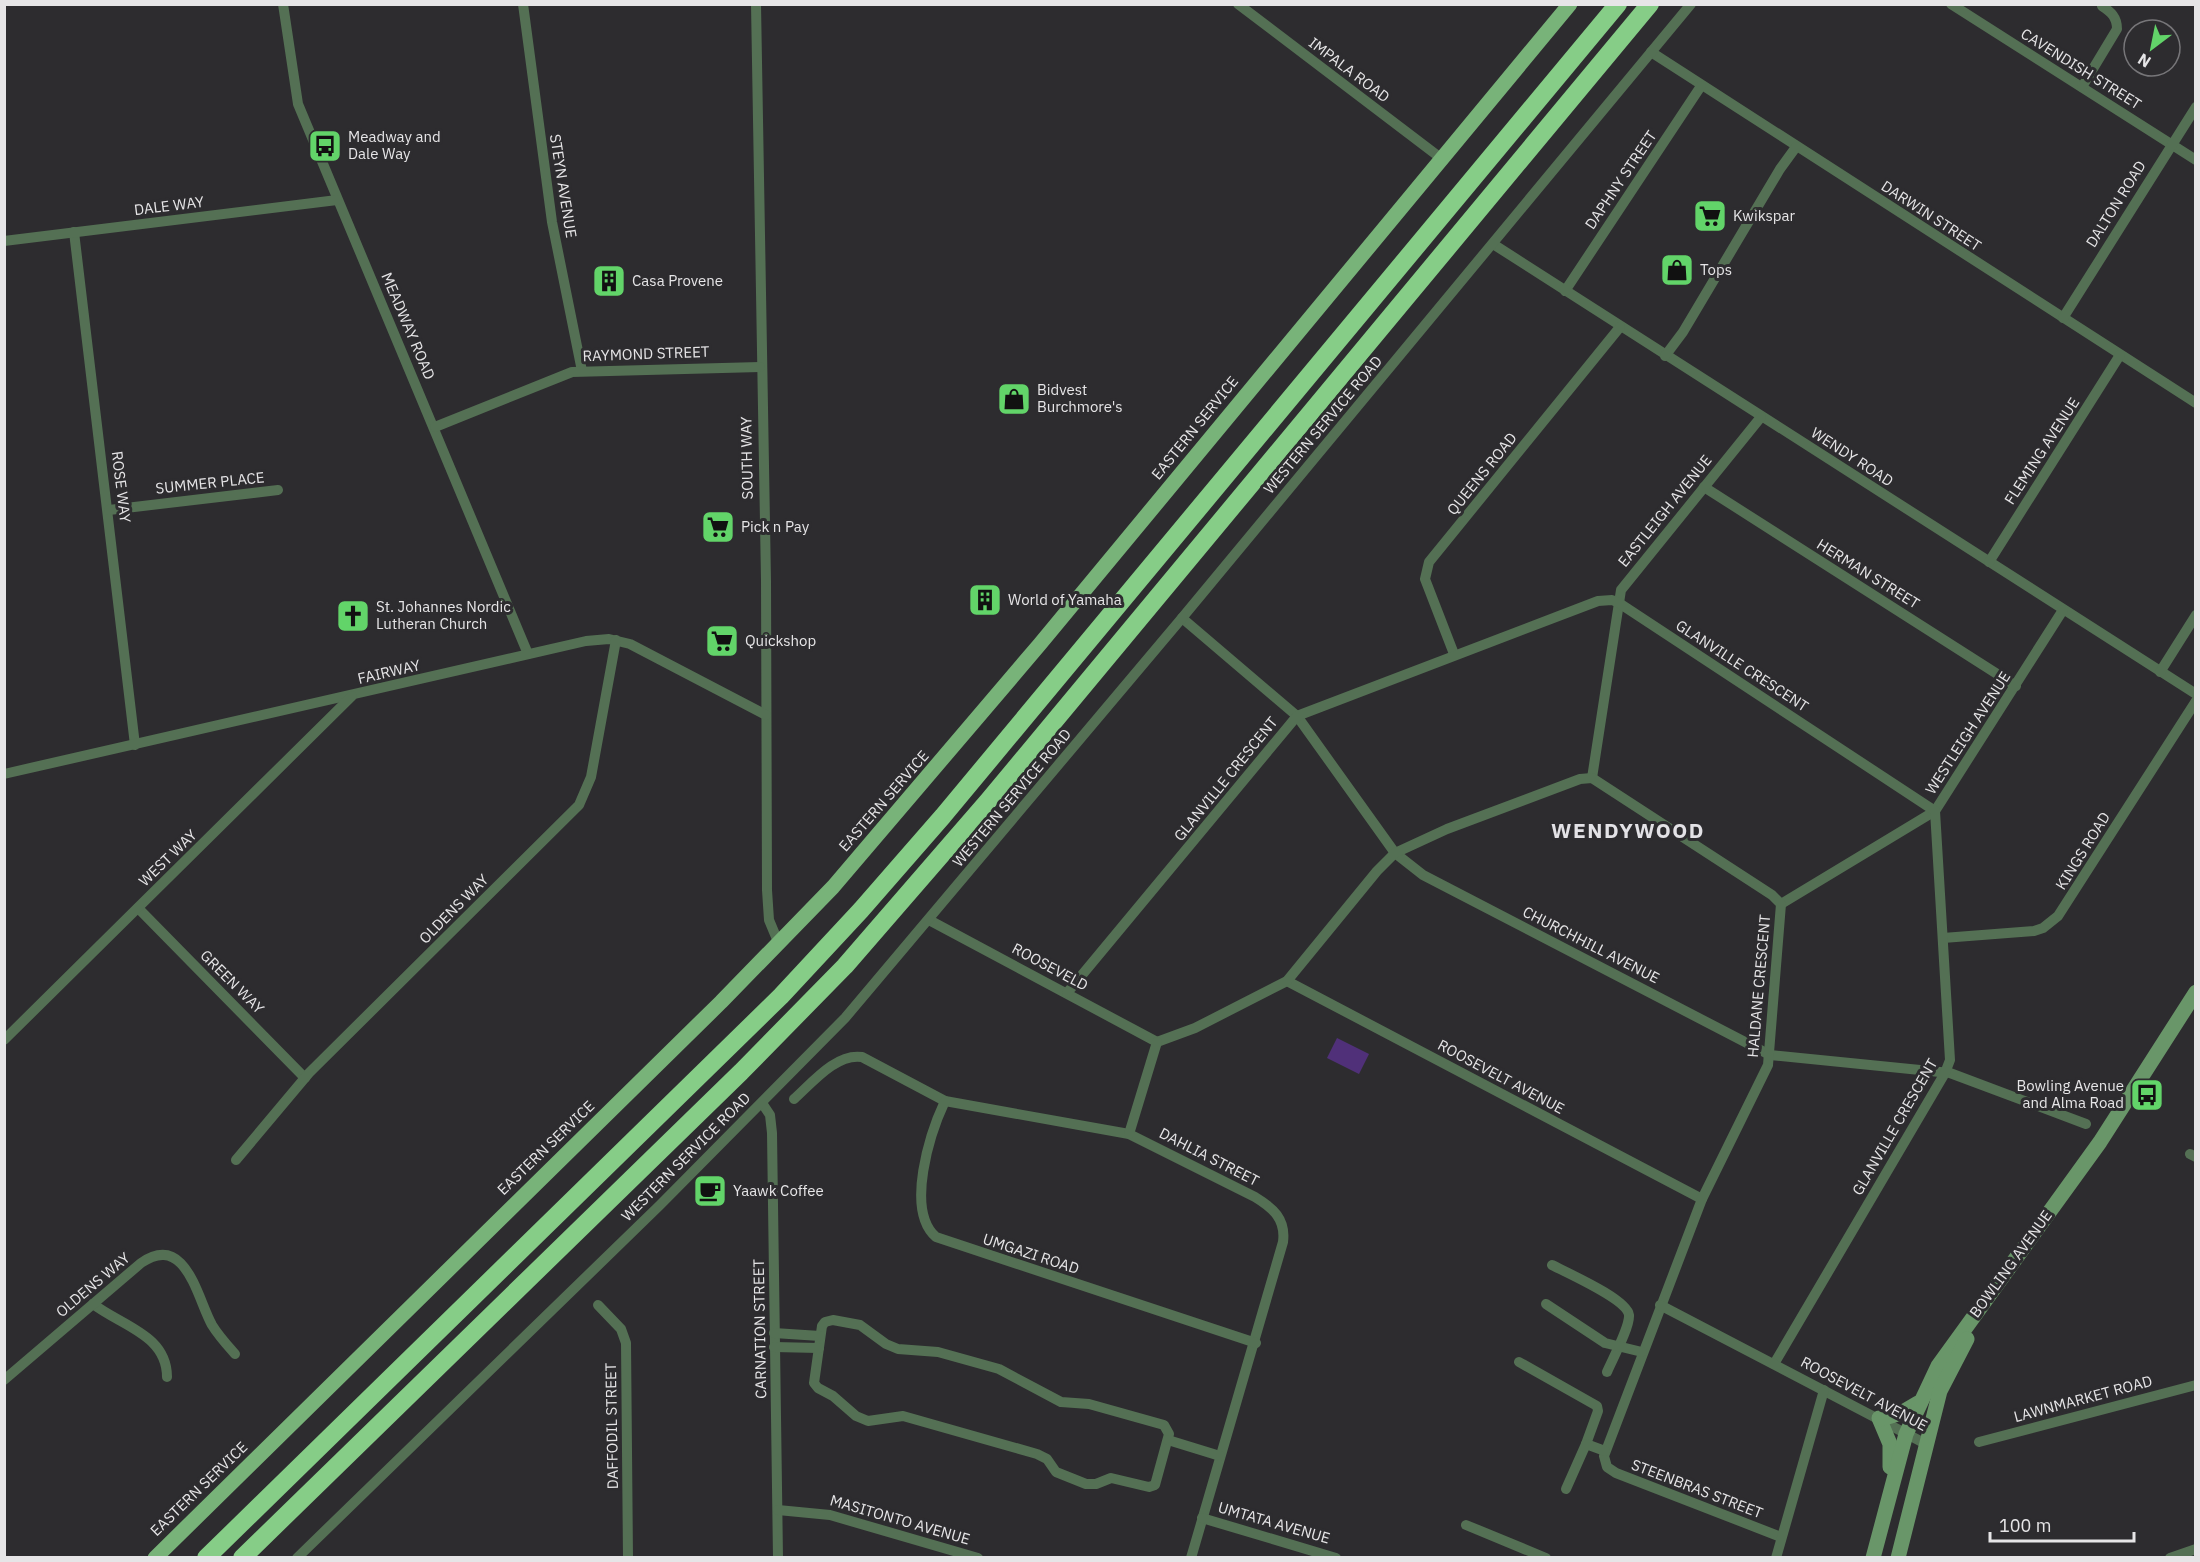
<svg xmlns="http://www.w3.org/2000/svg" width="2200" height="1562" viewBox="0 0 2200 1562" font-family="'IBM Plex Sans',sans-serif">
  <rect width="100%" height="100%" fill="#2d2c2f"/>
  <polygon fill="#503079" points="1337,1038 1369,1054 1359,1074 1327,1058"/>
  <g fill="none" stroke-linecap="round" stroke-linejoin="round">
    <g stroke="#547054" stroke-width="10">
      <polyline points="283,4 298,104 528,654"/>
      <polyline points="523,4 552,222 582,371"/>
      <polyline points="756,4 766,581 767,890 769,920 779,944"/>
      <polyline points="1238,4 1442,159"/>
      <polyline points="1951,4 2196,160"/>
      <polyline points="1651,52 2196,403"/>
      <path d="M2082 87 2117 29C2117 17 2111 12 2102 6"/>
      <polyline points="74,232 135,745"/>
      <polyline points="4,241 337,200"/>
      <polyline points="1493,244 2196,694"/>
      <polyline points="1565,291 1701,86"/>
      <polyline points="2063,318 2196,107"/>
      <polyline points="1665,356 1683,332 1780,169 1796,147"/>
      <polyline points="435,427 572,372 760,367"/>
      <polyline points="1704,487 2016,686"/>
      <polyline points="109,510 278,490"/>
      <polyline points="1989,562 2120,355"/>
      <polyline points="1182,618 1297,716 1395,853 1423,875 1770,1055 1950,1073 2086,1124"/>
      <polyline points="1454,654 1425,579 1429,562 1620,327"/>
      <polyline points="2160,672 2196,615"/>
      <polyline points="4,774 586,641 609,639 630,644 766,715"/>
      <polyline points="1592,778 1621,590 1761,417"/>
      <polyline points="1781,904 1935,811 2063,610"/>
      <polyline points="138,908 305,1078"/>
      <polyline points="929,920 1157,1042"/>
      <polyline points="1943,938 2034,931 2043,928 2058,916 2196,701"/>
      <polyline points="1287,981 1702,1199"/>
      <polyline points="1067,993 1297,716 1598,601 1612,600 1619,603 1935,811 1950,1060 1945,1073 1774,1364"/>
      <polyline points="4,1040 352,696"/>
      <polyline points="1157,1042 1195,1028 1287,981 1377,871 1395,853 1447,829 1580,779 1592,778 1772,895 1781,904 1768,1065 1702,1199 1604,1456 1607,1467 1616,1473 1781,1537"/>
      <path d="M794 1099C812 1083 836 1053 862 1057L945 1101 1129 1134 1255 1197C1273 1208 1286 1219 1283 1242L1191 1558"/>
      <path d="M945 1101C930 1133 905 1210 936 1237L1256 1343"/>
      <polyline points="762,1103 770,1115 772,1133 778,1558"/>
      <polyline points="1129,1134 1157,1042"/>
      <polyline points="2190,1154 2196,1157"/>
      <polyline points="236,1160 309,1073 579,805 591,777 616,640"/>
      <path d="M1552 1265C1567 1273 1627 1299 1629 1315 1630 1327 1612 1360 1607 1372"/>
      <path d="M93 1304C122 1326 167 1335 167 1377"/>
      <polyline points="1546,1304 1605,1343 1642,1352"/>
      <polyline points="598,1305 621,1329 626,1343 628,1558"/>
      <polyline points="1660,1305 1926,1444"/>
      <polygon points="833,1320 860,1325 886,1344 898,1349 938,1352 999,1369 1061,1402 1089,1404 1164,1425 1169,1434 1155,1485 1149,1487 1111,1478 1096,1484 1086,1484 1056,1472 1047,1459 1037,1454 903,1416 868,1421 856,1416 833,1396 818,1388 814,1383 822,1326 825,1322"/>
      <polyline points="774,1333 820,1336"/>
      <polyline points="774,1347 819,1348"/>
      <polyline points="1519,1362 1597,1406 1598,1411 1586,1444"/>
      <path d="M4 1380 141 1263C186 1232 197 1298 212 1325 218 1335 227 1345 235 1354"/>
      <polyline points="1168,1440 1220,1456"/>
      <polyline points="1979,1442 2196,1385"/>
      <polyline points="1566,1489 1586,1444 1605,1451"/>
      <polyline points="778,1510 830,1515 978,1558"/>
      <polyline points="1202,1518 1336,1558"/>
      <polyline points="1466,1525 1546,1558"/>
      <polyline points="297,1558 660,1205 845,1018 1182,618 1691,4"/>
      <polyline points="1776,1558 1824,1390"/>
      <polyline points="2170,1558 2196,1549"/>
    </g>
    <g stroke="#699669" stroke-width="15">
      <polyline points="1879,1418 1890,1444 1890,1467"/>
      <polyline points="1881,1419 1901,1413 1918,1403"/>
      <polyline points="1873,1558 1906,1434 1938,1366 2100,1142 2196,992"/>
      <polyline points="1898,1558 1940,1391 1967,1339"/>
    </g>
    <polyline stroke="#78b379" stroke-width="15" points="155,1558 721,1002 833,887 1040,644 1570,4"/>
    <g stroke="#86cd87" stroke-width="18">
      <polyline points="206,1558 781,996 861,910 943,816 1618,4"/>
      <polyline points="242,1558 741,1072 845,966 988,801 1650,4"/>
    </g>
  </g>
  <defs>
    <g id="bus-square" transform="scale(1.725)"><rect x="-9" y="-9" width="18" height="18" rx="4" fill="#62d469" stroke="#2d2c2f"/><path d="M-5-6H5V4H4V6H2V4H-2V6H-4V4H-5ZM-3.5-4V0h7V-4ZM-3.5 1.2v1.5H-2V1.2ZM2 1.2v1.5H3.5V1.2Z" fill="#111"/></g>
    <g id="supermarket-square" transform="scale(1.725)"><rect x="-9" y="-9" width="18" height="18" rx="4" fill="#62d469" stroke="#2d2c2f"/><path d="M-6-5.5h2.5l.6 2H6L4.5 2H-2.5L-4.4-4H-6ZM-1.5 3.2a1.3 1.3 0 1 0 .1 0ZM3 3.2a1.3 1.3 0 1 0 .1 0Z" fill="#111"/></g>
    <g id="shop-square" transform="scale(1.725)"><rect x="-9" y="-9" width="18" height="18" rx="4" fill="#62d469" stroke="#2d2c2f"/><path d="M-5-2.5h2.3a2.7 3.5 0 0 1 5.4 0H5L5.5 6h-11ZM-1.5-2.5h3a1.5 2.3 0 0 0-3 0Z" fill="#111"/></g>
    <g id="building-square" transform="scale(1.725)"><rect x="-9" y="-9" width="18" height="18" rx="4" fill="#62d469" stroke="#2d2c2f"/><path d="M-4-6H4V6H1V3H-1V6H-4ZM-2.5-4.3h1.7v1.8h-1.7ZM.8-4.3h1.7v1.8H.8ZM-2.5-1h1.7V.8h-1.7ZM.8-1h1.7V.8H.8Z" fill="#111"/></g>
    <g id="church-square" transform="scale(1.725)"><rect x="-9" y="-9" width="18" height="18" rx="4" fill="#62d469" stroke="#2d2c2f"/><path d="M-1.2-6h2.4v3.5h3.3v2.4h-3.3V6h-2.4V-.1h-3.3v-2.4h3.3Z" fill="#111"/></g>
    <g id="cafe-square" transform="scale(1.725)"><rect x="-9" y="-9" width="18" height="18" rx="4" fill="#62d469" stroke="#2d2c2f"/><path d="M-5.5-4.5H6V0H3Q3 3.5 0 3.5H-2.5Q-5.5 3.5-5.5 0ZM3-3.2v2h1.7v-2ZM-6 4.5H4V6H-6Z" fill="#111"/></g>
  </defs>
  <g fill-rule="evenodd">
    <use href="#bus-square" x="325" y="146"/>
    <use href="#supermarket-square" x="1710" y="216"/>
    <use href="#shop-square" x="1677" y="270"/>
    <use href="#building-square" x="609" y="281"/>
    <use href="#shop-square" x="1014" y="399"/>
    <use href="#supermarket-square" x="718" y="527"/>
    <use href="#building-square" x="985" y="600"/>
    <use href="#church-square" x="353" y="616"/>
    <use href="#supermarket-square" x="722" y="641"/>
    <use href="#bus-square" x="2147" y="1095"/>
    <use href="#cafe-square" x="710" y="1191"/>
  </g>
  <g text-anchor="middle" stroke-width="6" stroke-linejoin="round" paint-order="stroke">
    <g font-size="15" fill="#e6e5e7" stroke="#2d2c2f">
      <text transform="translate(2081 69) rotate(32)" y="5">CAVENDISH STREET</text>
      <text transform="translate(1349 70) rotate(37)" y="5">IMPALA ROAD</text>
      <text transform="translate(1621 180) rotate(-56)" y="5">DAPHNY STREET</text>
      <text transform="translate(563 186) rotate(81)" y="5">STEYN AVENUE</text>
      <text transform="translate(2116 204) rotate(-58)" y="5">DALTON ROAD</text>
      <text transform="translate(169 206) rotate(-7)" y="5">DALE WAY</text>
      <text transform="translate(1931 216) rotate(33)" y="5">DARWIN STREET</text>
      <text transform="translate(408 326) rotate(67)" y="5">MEADWAY ROAD</text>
      <text transform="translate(646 354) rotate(-2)" y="5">RAYMOND STREET</text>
      <text transform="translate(1323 425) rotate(-50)" y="5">WESTERN SERVICE ROAD</text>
      <text transform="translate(1195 428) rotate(-51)" y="5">EASTERN SERVICE</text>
      <text transform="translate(2042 451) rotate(-57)" y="5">FLEMING AVENUE</text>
      <text transform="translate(1852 457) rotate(33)" y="5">WENDY ROAD</text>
      <text transform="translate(747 458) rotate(-91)" y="5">SOUTH WAY</text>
      <text transform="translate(1482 474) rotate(-51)" y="5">QUEENS ROAD</text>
      <text transform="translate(210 483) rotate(-6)" y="5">SUMMER PLACE</text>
      <text transform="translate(121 487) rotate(83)" y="5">ROSE WAY</text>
      <text transform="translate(1665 511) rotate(-51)" y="5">EASTLEIGH AVENUE</text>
      <text transform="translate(1868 574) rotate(32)" y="5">HERMAN STREET</text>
      <text transform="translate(1742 666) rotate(33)" y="5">GLANVILLE CRESCENT</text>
      <text transform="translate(389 672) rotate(-13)" y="5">FAIRWAY</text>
      <text transform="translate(1968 733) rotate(-57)" y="5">WESTLEIGH AVENUE</text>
      <text transform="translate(1226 779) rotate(-51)" y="5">GLANVILLE CRESCENT</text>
      <text transform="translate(1012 798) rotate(-50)" y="5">WESTERN SERVICE ROAD</text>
      <text transform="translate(884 801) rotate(-49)" y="5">EASTERN SERVICE</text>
      <text transform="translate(2083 851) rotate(-58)" y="5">KINGS ROAD</text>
      <text transform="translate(168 858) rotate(-44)" y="5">WEST WAY</text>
      <text transform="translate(454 909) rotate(-45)" y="5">OLDENS WAY</text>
      <text transform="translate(1591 945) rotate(27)" y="5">CHURCHHILL AVENUE</text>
      <text transform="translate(1050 967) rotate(28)" y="5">ROOSEVELD</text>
      <text transform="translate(232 982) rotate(45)" y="5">GREEN WAY</text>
      <text transform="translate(1759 986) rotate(-85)" y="5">HALDANE CRESCENT</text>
      <text transform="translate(1501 1077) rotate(28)" y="5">ROOSEVELT AVENUE</text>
      <text transform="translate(1895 1127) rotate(-60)" y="5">GLANVILLE CRESCENT</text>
      <text transform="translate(546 1148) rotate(-44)" y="5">EASTERN SERVICE</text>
      <text transform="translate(686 1157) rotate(-45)" y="5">WESTERN SERVICE ROAD</text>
      <text transform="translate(1209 1157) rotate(27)" y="5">DAHLIA STREET</text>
      <text transform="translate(1031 1254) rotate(18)" y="5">UMGAZI ROAD</text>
      <text transform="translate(2011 1264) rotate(-54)" y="5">BOWLING AVENUE</text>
      <text transform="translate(93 1285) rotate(-40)" y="5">OLDENS WAY</text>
      <text transform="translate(760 1329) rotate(-91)" y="5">CARNATION STREET</text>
      <text transform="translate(1864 1394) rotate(28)" y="5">ROOSEVELT AVENUE</text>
      <text transform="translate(2083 1399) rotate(-15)" y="5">LAWNMARKET ROAD</text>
      <text transform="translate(612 1426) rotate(-91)" y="5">DAFFODIL STREET</text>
      <text transform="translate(199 1489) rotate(-44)" y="5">EASTERN SERVICE</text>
      <text transform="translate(1697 1489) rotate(21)" y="5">STEENBRAS STREET</text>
      <text transform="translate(900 1520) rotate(16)" y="5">MASITONTO AVENUE</text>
      <text transform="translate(1274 1523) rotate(16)" y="5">UMTATA AVENUE</text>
    </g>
    <g font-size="15" fill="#e6e5e7" stroke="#2d2c2f" text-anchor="start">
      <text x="348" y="142">Meadway and<tspan x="348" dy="17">Dale Way</tspan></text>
      <text x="1733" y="221">Kwikspar</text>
      <text x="1700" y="275">Tops</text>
      <text x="632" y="286">Casa Provene</text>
      <text x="1037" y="395">Bidvest<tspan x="1037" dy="17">Burchmore's</tspan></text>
      <text x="741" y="532">Pick n Pay</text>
      <text x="1008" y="605">World of Yamaha</text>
      <text x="376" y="612">St. Johannes Nordic<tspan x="376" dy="17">Lutheran Church</tspan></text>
      <text x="745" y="646">Quickshop</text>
      <text x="2124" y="1091" text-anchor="end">Bowling Avenue<tspan x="2124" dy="17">and Alma Road</tspan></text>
      <text x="733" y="1196">Yaawk Coffee</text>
    </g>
    <g font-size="21" font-weight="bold" letter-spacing="1.5" fill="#e3e2e6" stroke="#2d2c2f">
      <text x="1628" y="838">WENDYWOOD</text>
    </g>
  </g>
  <rect width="2200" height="1562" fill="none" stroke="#e6e5e7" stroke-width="12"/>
  <g transform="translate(2152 48) rotate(212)"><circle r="28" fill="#2d2c2f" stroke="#777679" stroke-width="1.5"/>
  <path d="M0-4.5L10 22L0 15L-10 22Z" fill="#62d469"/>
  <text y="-9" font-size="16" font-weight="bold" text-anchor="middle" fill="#e6e5e7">N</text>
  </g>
  <path d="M1990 1532v9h144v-9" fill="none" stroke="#e6e5e7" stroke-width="3"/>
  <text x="1999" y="1532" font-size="18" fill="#e6e5e7" stroke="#2d2c2f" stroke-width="4.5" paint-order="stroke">100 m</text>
</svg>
